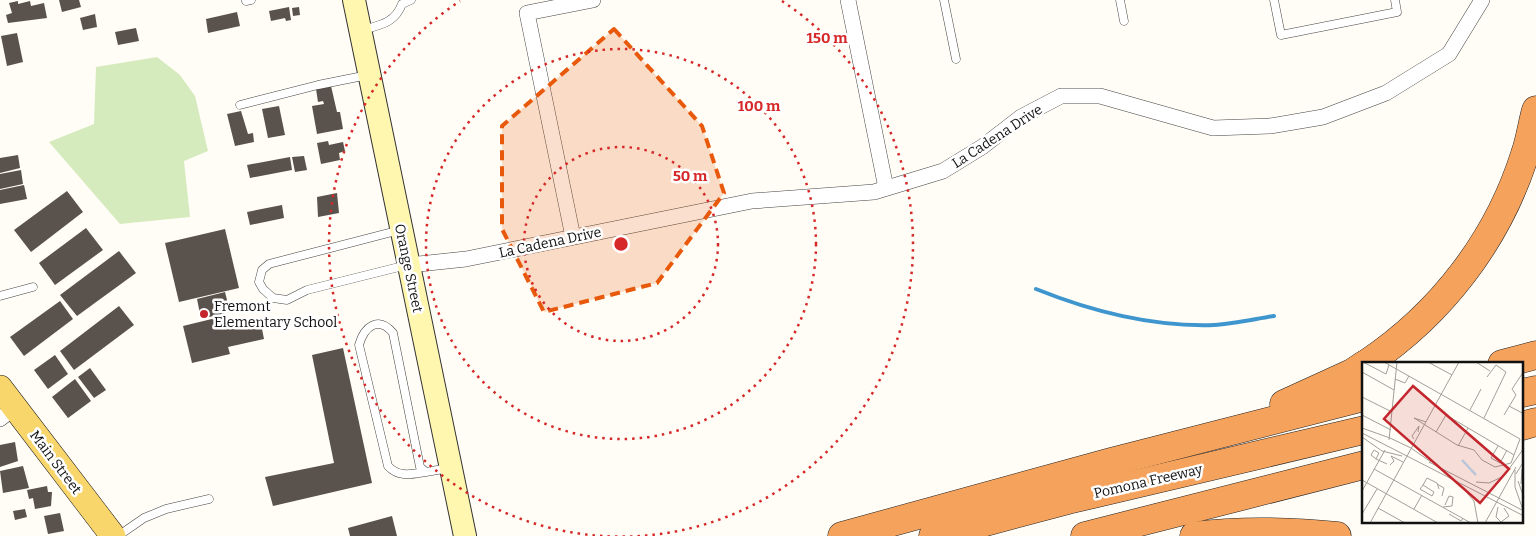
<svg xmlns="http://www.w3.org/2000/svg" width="1536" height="536" viewBox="0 0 1536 536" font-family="Bitter,serif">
  <rect width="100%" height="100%" fill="#fffdf5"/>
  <polygon fill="#d5ebbd" points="157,57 180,75 195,96 208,151 184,161 190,217 120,224 49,142 94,124 96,67"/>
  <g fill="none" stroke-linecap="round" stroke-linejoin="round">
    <path stroke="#3f96cf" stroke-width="4" d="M1036 289C1093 312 1152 327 1214 325 1234 324 1255 319 1274 316"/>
  </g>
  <g fill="#5a524d">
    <polygon points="59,0 79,0 81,7 62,12"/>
    <polygon points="18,1 18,4 30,1 31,6 44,3 47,18 8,23 6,15 12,13 9,3"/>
    <polygon points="289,7 291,20 286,21 285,18 271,21 269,11"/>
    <polygon points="299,7 300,15 293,16 292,8"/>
    <polygon points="237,12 240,26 208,33 206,19"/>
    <polygon points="95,14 97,27 83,30 80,18"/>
    <polygon points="136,28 139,41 118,45 115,32"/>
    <polygon points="17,33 23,62 7,66 1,36"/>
    <polygon points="331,86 337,112 340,112 343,129 317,134 312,106 324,104 323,101 318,102 316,89"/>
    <polygon points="279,106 285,135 268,138 262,109"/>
    <polygon points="241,111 248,134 253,133 254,142 235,146 227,114"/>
    <polygon points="328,141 329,145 343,142 345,151 339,153 340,160 321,164 317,143"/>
    <polygon points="18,155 20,168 0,173 0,158"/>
    <polygon points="304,156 307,170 295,172 292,157"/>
    <polygon points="290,157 292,170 250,178 247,165"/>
    <polygon points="21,170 23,184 0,189 0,174"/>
    <polygon points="24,185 27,199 0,204 0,190"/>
    <polygon points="67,191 83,212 31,252 14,230"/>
    <polygon points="337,193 339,213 318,217 317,197"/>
    <polygon points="282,205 284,218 250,225 247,212"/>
    <polygon points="86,228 103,250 55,285 39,263"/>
    <polygon points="225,229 239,288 179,302 165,243"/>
    <polygon points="119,251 136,273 77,316 60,295"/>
    <polygon points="225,292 230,312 201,319 197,299"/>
    <polygon points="60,301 73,319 24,356 10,337"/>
    <polygon points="119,306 134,325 74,370 60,351"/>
    <polygon points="220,317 224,327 260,319 264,339 228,347 230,354 192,363 183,326"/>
    <polygon points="343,348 372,483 273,506 265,477 334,463 312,355"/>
    <polygon points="55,355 68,374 48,389 34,370"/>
    <polygon points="90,368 106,390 94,398 78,377"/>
    <polygon points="75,379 91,401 68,418 52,397"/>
    <polygon points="15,442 18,461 0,467 0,445"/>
    <polygon points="23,466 29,488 3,493 0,471"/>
    <polygon points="47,486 48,492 52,492 51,506 35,509 33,498 29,499 27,490"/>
    <polygon points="25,509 27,517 15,520 13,511"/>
    <polygon points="60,513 64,531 48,534 44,516"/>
    <polygon points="392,516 397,536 350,536 348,528"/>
  </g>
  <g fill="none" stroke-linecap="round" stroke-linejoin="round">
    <g stroke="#444" stroke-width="9">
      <g id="lane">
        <polyline points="944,0 956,59"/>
        <polyline points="1120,0 1124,21"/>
        <polyline points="1274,0 1281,35 1397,12 1395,0"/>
        <polyline points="246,1 251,0"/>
        <path d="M363 30C380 25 395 23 402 4L411 0"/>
        <polyline points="240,105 318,85 368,75"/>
        <polyline points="400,230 269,264 262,270 259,282 263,289 273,298 287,300 307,290 407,265"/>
        <polyline points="0,296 33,287"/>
        <path d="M426 472C412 474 399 478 388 466L359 345C364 327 378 315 393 333L420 467 426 472 449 468"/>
        <polyline points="118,536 144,518 166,509 209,499"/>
      </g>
    </g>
    <g stroke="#444" stroke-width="16">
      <g id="street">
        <polyline points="848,0 886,188"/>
        <polyline points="573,237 527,13 593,0"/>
        <polyline points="409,265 466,259 752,201 874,192 943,171 982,147 1021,117 1061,96 1100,96 1213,128 1270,126 1323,117 1386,93 1449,54 1482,0"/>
        <polyline points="0,419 15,407"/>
      </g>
    </g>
    <g stroke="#333" stroke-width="24">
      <polyline id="secondary" points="354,0 465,536"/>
    </g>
    <g stroke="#222" stroke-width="26">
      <polyline id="primary" points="0,388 113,536"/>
    </g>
    <g stroke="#222" stroke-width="29">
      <g id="highway">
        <path d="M1366 364C1441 314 1498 240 1525 154 1530 140 1532 124 1536 110"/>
        <polyline points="1502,364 1536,355"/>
        <polyline points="1522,393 1536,390"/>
        <polyline points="1284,404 1352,373 1364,365"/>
        <polyline points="1522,426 1536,422"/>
        <polyline points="842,536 1111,462 1364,397"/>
        <polyline points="933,536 1068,500 1364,430"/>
        <polyline points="1085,536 1364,465"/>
        <path d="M1194 536C1242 530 1288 531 1337 536"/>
      </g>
    </g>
    <use href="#lane" stroke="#fff" stroke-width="8"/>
    <use href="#street" stroke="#fff" stroke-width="15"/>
    <use href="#secondary" stroke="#fff6b0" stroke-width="22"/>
    <use href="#primary" stroke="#f9d66b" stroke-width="25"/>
    <use href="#highway" stroke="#f5a25d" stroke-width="28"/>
  </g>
  <path fill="#e8590c" fill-opacity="0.2" stroke="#e8590c" stroke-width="4" stroke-dasharray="10 6" stroke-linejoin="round" d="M614 29 702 126 724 193 657 283 544 312 502 229V126Z"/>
  <g fill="none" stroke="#d62828" stroke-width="2.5" stroke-dasharray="2.5 5">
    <circle cx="621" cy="244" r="97"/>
    <circle cx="621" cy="244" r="195"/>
    <path d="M782 1A292 292 0 1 1 460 1"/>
  </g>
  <circle fill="#c4262e" stroke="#fff" stroke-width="2" cx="204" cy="314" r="5"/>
  <g text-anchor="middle" stroke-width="5" stroke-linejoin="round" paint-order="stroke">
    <g font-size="14" fill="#111" stroke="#fff">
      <text transform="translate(997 136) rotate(-33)" y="5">La Cadena Drive</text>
      <text transform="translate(550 242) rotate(-12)" y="5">La Cadena Drive</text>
      <text transform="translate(409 268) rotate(78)" y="5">Orange Street</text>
      <text transform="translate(56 462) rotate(53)" y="5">Main Street</text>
      <text transform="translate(1148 481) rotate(-13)" y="5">Pomona Freeway</text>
    </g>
    <g font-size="14" fill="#111" stroke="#fff" text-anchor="start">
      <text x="214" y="311">Fremont<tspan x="214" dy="16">Elementary School</tspan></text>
    </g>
  </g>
  <g transform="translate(1362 362)">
    <rect width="161" height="161" fill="#fffdf5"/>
    <path fill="none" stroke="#b9e0f7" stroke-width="2.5" d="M100 98 114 113"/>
    <path fill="none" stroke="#a09f9a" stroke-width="1" d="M1 0 24 12 27 3M22 0 158 77 149 101 133 105 120 98 112 88 95 83 52 56 64 60M66 0 90 13M114 0 128 9M0 10 32 28M33 17 43 21 47 14M154 33 150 27 162 9M0 35 30 50M147 44 162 52M108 48 119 27M0 53 29 68M142 53 154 33M122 56 144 10 134 3 125 15M0 66 28 76M74 70 84 53 152 93M0 71 162 154M0 75 20 89 40 94M28 76 49 86M52 77 50 74 57 64 56 70M27 78 35 0M96 84 106 66M136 84 129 96 138 101 145 88M49 86 69 100M14 97 9 93 12 88 17 91 14 97 25 102M67 100 162 149M28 103 32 99 29 94 41 100M12 107 109 161M153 108V125L161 148M154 112 162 99M0 118 76 161M156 119 162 136M114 120 127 121 142 114 162 86M75 122 82 126 80 134M159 122 160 107M61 123 72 130 70 134 58 127 61 123 65 116 75 121 77 127M99 124 112 139 116 161M0 129 23 88M81 145 90 144 91 135 87 134 83 143M136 145 134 155 139 160 147 154 142 146M16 146 43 161M52 147 60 133M0 152 15 127M87 152 99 159 101 156M8 161 97 0M123 161 154 105"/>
    <path fill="#c4262e" fill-opacity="0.15" stroke="#c4262e" stroke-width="2.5" d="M51 24 147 107 118 141 22 57Z"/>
    <rect width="161" height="161" fill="none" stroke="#111" stroke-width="2.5"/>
  </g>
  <circle cx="621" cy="244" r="8" fill="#d62828" stroke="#fff" stroke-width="2.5"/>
  <g font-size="15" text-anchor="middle" font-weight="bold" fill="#d62828" stroke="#fff" stroke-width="5" stroke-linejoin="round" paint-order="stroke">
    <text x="827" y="43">150 m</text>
    <text x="759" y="111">100 m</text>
    <text x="690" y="181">50 m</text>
  </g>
</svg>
